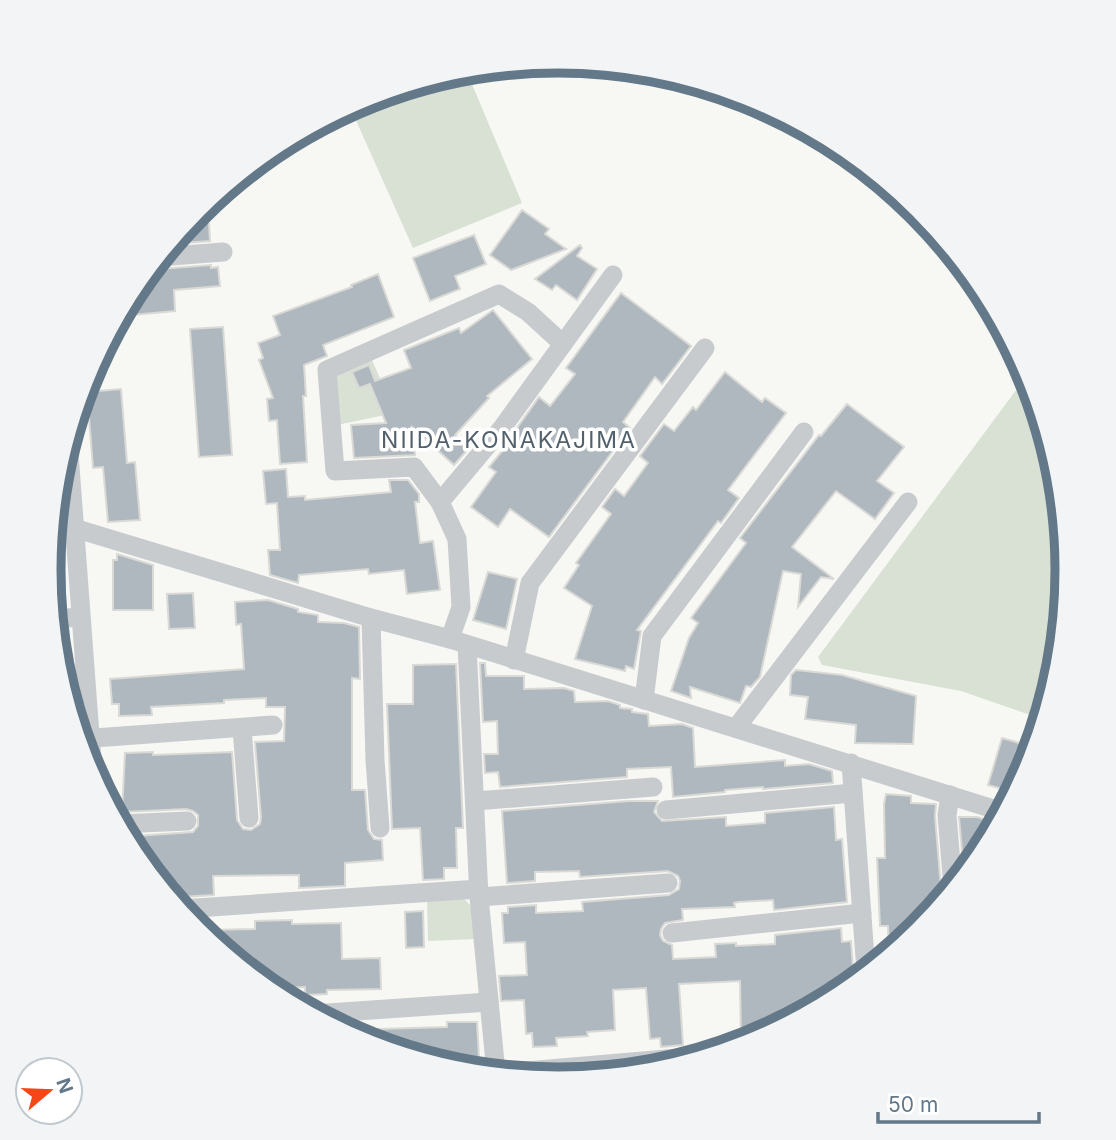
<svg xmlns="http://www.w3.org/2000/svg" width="1116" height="1140" viewBox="0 0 1116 1140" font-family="Inter,sans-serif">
  <rect width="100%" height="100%" fill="#f7f7f4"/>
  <g fill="#d9e0d4">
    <polygon points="466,70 522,203 413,248 350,107 364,100"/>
    <polygon points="372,360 395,413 337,425 332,381 341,373"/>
    <polygon points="1028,374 1057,471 1067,570 1057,670 1042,719 961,691 822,665 818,657"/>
    <polygon points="461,896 473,908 474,939 428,941 427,897"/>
  </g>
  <g fill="#afb8be" stroke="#d9d9d6" stroke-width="2">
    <polygon points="200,209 209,224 210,241 170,244"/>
    <polygon points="522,210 549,229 545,234 566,249 511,270 490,255"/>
    <polygon points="474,235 486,264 455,276 460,289 430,301 413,258"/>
    <polygon points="580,245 582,248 577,256 597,269 577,300 556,285 552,290 535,279"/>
    <polygon points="211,265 211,268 218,267 220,286 174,290 175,311 132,315 130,296 152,267 160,269"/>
    <polygon points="378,274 394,317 323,345 327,356 304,365 306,396 303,396 307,462 280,464 277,420 269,421 267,399 273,398 259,360 263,358 258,343 280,335 273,316 352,287 351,285"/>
    <polygon points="621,293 691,346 662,384 655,377 623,422 630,428 549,537 510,509 498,527 471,507 496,472 489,467 512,439 510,438 539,397 550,406 575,374 566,368"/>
    <polygon points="493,310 532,359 487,396 489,398 455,435 469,448 454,465 412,427 415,455 354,458 351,425 386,423 370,384 359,388 352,372 369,365 375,381 411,368 404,350 459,328 461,333"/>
    <polygon points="223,327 232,455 199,457 190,329"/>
    <polygon points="725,372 762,402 765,398 786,413 728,490 739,498 721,523 718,521 637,630 641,631 634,669 626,666 625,671 575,659 592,606 564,588 579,565 576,563 611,514 602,507 615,489 624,496 648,463 640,456 664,424 674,431 693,407 696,410"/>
    <polygon points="121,389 127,463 135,462 140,520 108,522 103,467 93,468 87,392"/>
    <polygon points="847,404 904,447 877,481 894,493 875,519 836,491 792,547 834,579 821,577 798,607 801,574 783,571 760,677 751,687 746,686 740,703 690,687 691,698 671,691 689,638 698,623 691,618 746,543 740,538 819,435 821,436"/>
    <polygon points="286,469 288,497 305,496 305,500 391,492 389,480 408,480 419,494 419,502 415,502 420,543 433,541 440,590 407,594 404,570 369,574 368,569 299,575 298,583 270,575 268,550 280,550 277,503 266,504 263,471"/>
    <polygon points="117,554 153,565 153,610 113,610 113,560 117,560"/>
    <polygon points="488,572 517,579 506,629 473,620"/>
    <polygon points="193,593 195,628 169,629 167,594"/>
    <polygon points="268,600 298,609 298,612 318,615 318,622 344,623 359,627 360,679 352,678 352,790 365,790 368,830 374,839 382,840 383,860 345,863 345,886 299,888 299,875 213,876 214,895 180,897 173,900 136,854 136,836 193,832 198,826 198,815 193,811 186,809 122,812 125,753 153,752 153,755 232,752 237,820 243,829 251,830 260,824 261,818 255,742 284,741 285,707 266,707 266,698 224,700 224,703 151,707 152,715 119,716 119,704 112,704 110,679 244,669 241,624 236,625 235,602"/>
    <polygon points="480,663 485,663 486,676 524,676 524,689 564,688 574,691 575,702 608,701 620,705 620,708 632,709 632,712 648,714 649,726 682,724 693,728 695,767 785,760 785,766 809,764 832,771 833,783 763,789 763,787 725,790 725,792 673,797 671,767 627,769 627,777 500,787 498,772 485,773 484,754 498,754 497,721 483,722"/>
    <polygon points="456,664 463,828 456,828 457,868 444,868 444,879 423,880 420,828 392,829 387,704 413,704 413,665"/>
    <polygon points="796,670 842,675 916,696 913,744 855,743 856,725 805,719 808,697 790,695 791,675"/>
    <polygon points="1002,738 1026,745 1023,756 1030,758 1014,792 988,785"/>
    <polygon points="886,794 911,796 911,803 936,804 935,816 941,889 945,897 918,930 889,954 888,926 880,926 877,858 885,858 884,804"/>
    <polygon points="629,801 658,801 654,812 662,821 726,817 726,826 765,823 765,813 834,807 836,840 842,839 847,902 774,910 773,900 738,902 734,903 735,907 682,909 683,920 665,923 661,929 660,935 663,941 672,945 673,959 716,957 715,944 736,943 736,946 775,944 775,935 841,928 842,942 851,941 854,982 840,993 755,1039 741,1039 740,981 679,984 683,1045 661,1047 660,1038 650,1039 646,988 613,990 615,1030 587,1032 588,1036 556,1038 557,1046 533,1047 532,1033 526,1034 524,1000 501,1001 499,976 527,975 525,942 504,943 502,913 508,913 508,907 536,905 536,913 583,911 582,902 669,895 679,889 680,881 678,876 668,871 580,877 579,871 535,872 535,881 507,883 502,811"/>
    <polygon points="959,817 977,817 990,821 991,835 981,853 964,874"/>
    <polygon points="423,911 424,947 406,948 405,912"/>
    <polygon points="206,920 207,930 255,929 255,921 292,920 292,924 341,923 342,959 380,958 381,989 327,990 327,994 305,995 305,987 269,988 198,930 190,921"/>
    <polygon points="447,1022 477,1022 479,1057 443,1059 443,1064 363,1040 343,1030 447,1027"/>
  </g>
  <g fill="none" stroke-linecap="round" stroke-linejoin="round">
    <g stroke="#c7cbce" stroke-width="19">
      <polyline points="159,257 223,252"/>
      <polyline points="68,440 93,775"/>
      <polyline points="440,502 414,467 335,471 327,370 499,294 528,312 563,344"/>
      <polyline points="54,522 371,618 450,639 1003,812"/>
      <polyline points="371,618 375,760 380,828"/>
      <polyline points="54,619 81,617"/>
      <polyline points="450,639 461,607 457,539 440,502 502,428 613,275"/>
      <polyline points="467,645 479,897 496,1073"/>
      <polyline points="514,660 530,583 705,348"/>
      <polyline points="644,700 652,636 804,432"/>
      <polyline points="242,728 249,818"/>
      <polyline points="736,728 908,502"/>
      <polyline points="80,739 273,725"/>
      <polyline points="851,763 866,972"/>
      <polyline points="950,795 947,815 953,888"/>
      <polyline points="475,801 653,787"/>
      <polyline points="666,810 853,793"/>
      <polyline points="120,824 187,821"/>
      <polyline points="479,897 668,883"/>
      <polyline points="181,909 479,889"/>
      <polyline points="672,933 862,913"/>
      <polyline points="313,1014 489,1002"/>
      <polyline points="502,1073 701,1056"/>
    </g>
  </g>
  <g text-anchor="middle" stroke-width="7" stroke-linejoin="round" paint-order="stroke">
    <g font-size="23" letter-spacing="2" fill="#52616c" stroke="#fff">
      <text x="509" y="448">NIIDA-KONAKAJIMA</text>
    </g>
  </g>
  <path d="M0 0H1116V1140H0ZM61 570a497 497 0 1 1 994 0a497 497 0 1 1-994 0Z" fill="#f3f4f5" fill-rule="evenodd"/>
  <path fill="none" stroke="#637888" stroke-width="9" d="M61 570a497 497 0 1 1 994 0a497 497 0 1 1-994 0Z"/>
  <g transform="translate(49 1091) rotate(71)"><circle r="33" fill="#ffffff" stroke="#c1c9cf" stroke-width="2"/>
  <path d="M0-5L12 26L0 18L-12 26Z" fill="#f44718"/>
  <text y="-10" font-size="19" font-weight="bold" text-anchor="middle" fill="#637888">N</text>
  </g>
  <path d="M878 1112v10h161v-10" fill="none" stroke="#637888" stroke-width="3.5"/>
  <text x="888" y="1112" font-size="21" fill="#637888" stroke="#ffffff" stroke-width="5" paint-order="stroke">50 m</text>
</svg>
